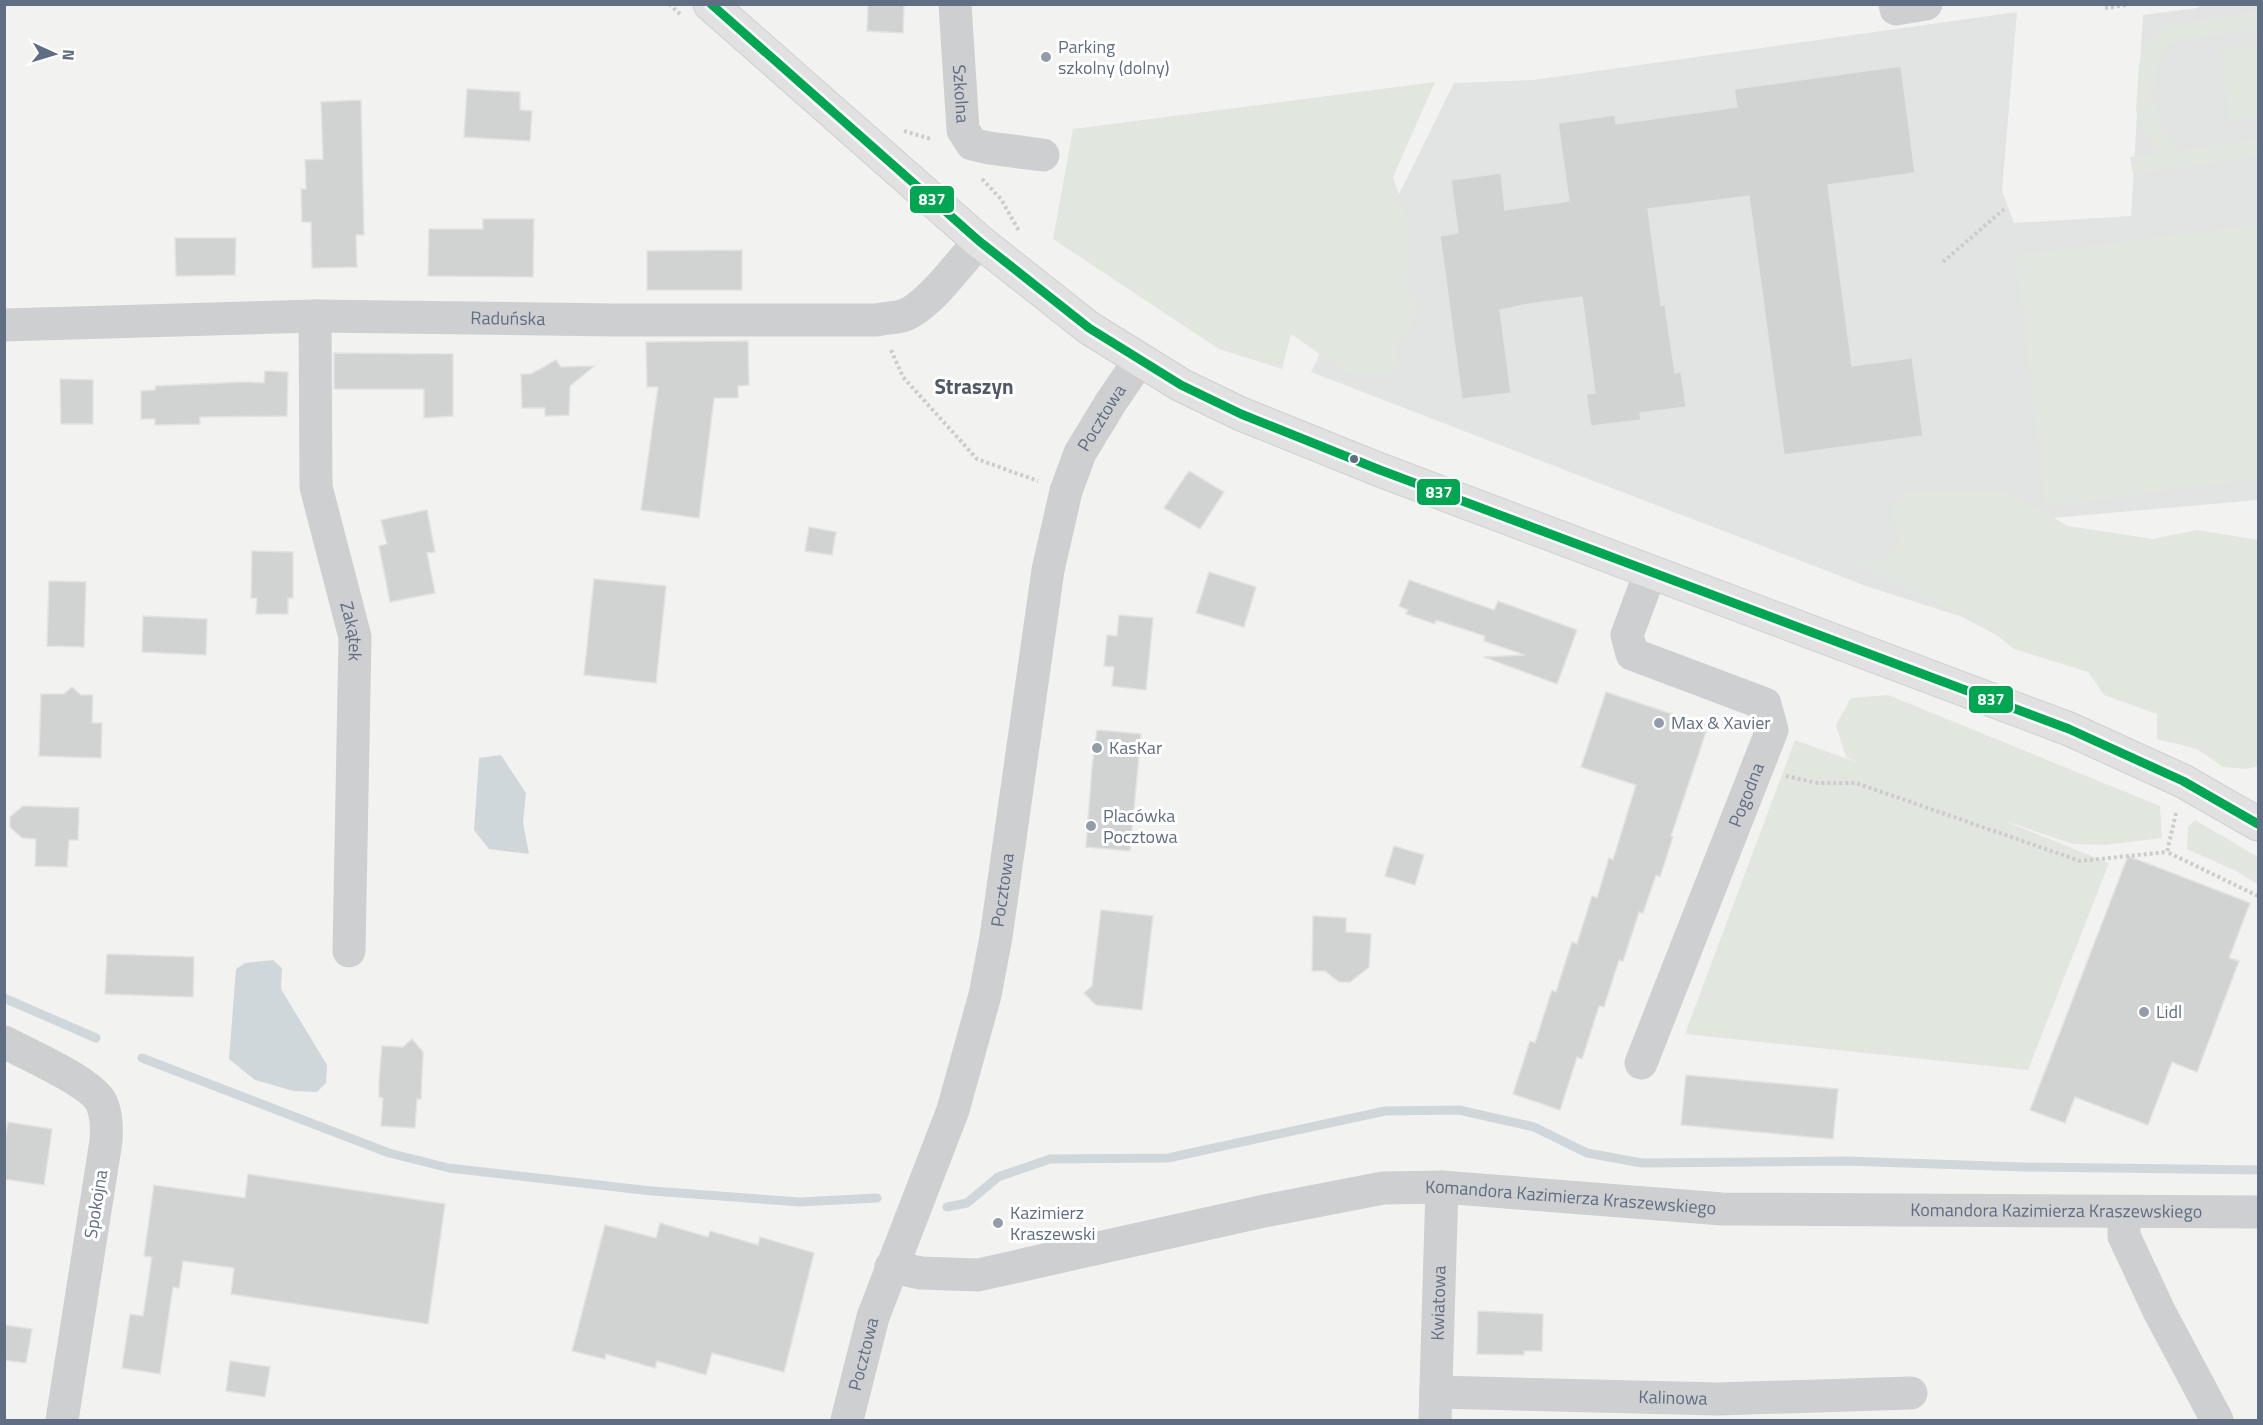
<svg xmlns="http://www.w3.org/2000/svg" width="2263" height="1425" viewBox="0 0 2263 1425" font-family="'Titillium Web',sans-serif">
  <rect width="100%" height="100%" fill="#f2f3f0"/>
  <polygon fill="#e2e4e3" points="2200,5 2258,5 2258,500 1995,523 1978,622 1866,586 1311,372 1454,83 1533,80 2017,12 2002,191 2014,223 2131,216 2143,15 2197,8"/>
  <g fill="#e1e6de">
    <path d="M2258 11V30C2243 32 2182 38 2172 44 2161 50 2159 59 2157 71 2150 107 2157 123 2181 150L2258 139V156L2133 175 2130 157 2159 153 2152 145 2136 111 2139 64 2147 42 2165 26Z"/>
    <polygon points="2258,45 2258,117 2230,121 2221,50"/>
    <polygon points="1435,82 1393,177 1409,223 1409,263 1405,287 1419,305 1409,332 1396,347 1399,369 1389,374 1348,374 1291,334 1282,369 1219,349 1053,239 1073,129"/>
    <polygon points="2258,224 2258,479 2046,507 2016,255"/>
    <polygon points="1909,491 2008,491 2068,526 2153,539 2197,530 2258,540 2258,766 2247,769 2223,767 2197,749 2157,739 2157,714 2104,695 2088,672 2014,649 1998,636 1934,602 1845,559 1885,560 1900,542 1893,524 1892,502"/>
    <polygon points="1888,695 2160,806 2162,838 2105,845 2073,844 2002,820 2109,863 2028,1070 1685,1034 1795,740 1859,763 1846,757 1836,725 1851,698"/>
    <polygon points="2195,820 2258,857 2258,884 2236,871 2187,849 2188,827"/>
  </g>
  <g fill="#d0d7da">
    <polygon points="501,755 526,793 523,823 529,854 489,849 474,830 479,758"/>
    <polygon points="273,960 282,968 281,989 327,1065 326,1083 317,1092 294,1091 255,1080 229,1059 236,969 245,963"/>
  </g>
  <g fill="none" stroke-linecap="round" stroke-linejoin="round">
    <g stroke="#d0d7da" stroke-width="9">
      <polyline points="4,998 96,1038"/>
      <polyline points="142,1058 389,1153 449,1168 652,1191 800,1202 877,1198"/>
      <polyline points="947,1207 967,1203 998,1177 1050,1159 1168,1158 1385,1111 1459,1110 1534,1127 1587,1153 1642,1163 1845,1161 2024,1167 2258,1170"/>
    </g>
  </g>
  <g fill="#d1d2d2" stroke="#e2e2e0" stroke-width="1.5">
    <polygon points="868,4 904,4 903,33 867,31"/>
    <polygon points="1901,66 1915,173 1828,185 1852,366 1912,358 1923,436 1784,455 1749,196 1648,209 1661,305 1665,305 1675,373 1681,372 1686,407 1640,413 1641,420 1591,426 1586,394 1595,393 1582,297 1529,304 1500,310 1511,393 1462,399 1440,236 1458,233 1451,180 1501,173 1505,210 1569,201 1558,123 1615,115 1616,124 1737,107 1734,89"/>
    <polygon points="467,89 520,92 520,110 532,111 530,141 464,137"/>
    <polygon points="361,100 364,235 356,235 357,267 312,268 311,222 302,222 301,189 306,189 305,160 323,159 321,102"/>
    <polygon points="483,219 534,219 533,277 428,276 429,229 483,229"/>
    <polygon points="175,238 236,238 235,275 176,276"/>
    <polygon points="742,250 742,290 647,290 647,251"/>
    <polygon points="748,341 749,385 738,386 738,398 714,398 699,518 641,510 658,387 647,387 646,342"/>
    <polygon points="334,353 453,354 453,416 424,418 424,389 334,389"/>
    <polygon points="556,360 561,367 594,366 570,386 569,415 545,416 545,408 522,408 521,374 531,374"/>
    <polygon points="265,371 288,372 287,416 200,417 200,424 155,425 155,419 141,419 141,391 155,390 156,386 244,382 264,383"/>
    <polygon points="60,379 93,380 93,424 61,424"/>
    <polygon points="1189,471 1224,492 1200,529 1164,508"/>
    <polygon points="427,510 435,552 427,553 435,593 390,602 379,546 387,544 381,520"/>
    <polygon points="809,527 836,532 832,555 805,551"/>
    <polygon points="252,551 293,552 293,598 288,598 288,614 256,614 257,598 251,598"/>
    <polygon points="1209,572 1256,587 1244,627 1196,613"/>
    <polygon points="594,579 666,586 656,683 584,675"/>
    <polygon points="1409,580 1494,610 1498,601 1577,630 1557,684 1484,657 1525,655 1484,641 1485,636 1436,620 1435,624 1406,614 1408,610 1399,606"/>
    <polygon points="49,581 86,582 84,647 47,646"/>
    <polygon points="1119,615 1153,618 1146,690 1112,686 1114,667 1104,666 1107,635 1117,636"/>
    <polygon points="143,616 207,619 206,655 142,652"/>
    <polygon points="72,687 81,695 93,695 92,723 102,723 101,758 39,756 41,694 64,694"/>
    <polygon points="1606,692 1708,726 1671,836 1673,837 1660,877 1656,875 1643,913 1639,912 1623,961 1619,960 1604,1007 1599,1006 1582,1059 1577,1057 1560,1110 1513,1094 1530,1041 1535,1043 1552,990 1556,992 1572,942 1577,944 1592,896 1597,898 1609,858 1613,860 1636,785 1581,767"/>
    <polygon points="1097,730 1141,734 1130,851 1086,847 1092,767"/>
    <polygon points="23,806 79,808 78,840 69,840 67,867 35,866 36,839 22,838 10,827 10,817"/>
    <polygon points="1394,846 1424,855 1415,885 1385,876"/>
    <polygon points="2128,856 2250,903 2229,958 2239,961 2197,1072 2172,1062 2148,1125 2075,1097 2065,1123 2030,1110"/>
    <polygon points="1101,910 1153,916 1142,1010 1096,1005 1084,993 1092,986"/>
    <polygon points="1313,916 1346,918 1346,932 1371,934 1369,967 1350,982 1339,982 1325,971 1312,971"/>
    <polygon points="107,954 194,957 193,997 105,994"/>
    <polygon points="412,1039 423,1052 421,1099 417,1099 415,1128 381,1126 383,1098 379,1097 379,1082 382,1046 403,1047"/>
    <polygon points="1686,1075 1838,1089 1833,1139 1681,1125"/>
    <polygon points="8,1122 52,1129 44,1185 4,1179 4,1144"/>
    <polygon points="248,1174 445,1204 428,1324 231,1294 234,1268 183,1261 179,1288 173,1287 160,1374 122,1368 130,1314 143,1316 152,1257 144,1256 154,1185 245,1198"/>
    <polygon points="660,1223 708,1237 710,1231 758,1245 760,1237 814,1253 784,1372 712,1353 706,1375 657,1361 655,1368 606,1354 605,1359 572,1351 605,1225 656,1238"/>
    <polygon points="1478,1311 1543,1314 1542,1351 1524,1351 1524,1355 1477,1354"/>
    <polygon points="4,1325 32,1329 26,1363 4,1360"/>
    <polygon points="230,1361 270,1367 265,1397 226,1391"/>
  </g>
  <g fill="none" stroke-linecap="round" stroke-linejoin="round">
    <g stroke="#ced0d1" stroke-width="35">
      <polyline id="secondary" points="710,4 979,241 1089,328 1181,385 1241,414 1380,470 2069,729 2183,781 2258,824"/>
    </g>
    <g stroke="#ccc" stroke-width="4" stroke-dasharray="3 3" stroke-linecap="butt">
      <polyline points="669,4 680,14"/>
      <polyline points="2105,8 2126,5"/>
      <polyline points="904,131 931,139"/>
      <polyline points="982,179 1001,199 1019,231"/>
      <polyline points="1943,262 2004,209"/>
      <polyline points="891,350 903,377 977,459 1038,481"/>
      <polyline points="1786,776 1818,783 1856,783 2080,861 2167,852"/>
      <polyline points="2176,813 2167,852 2258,896"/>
    </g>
    <g stroke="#cecfd0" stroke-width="33">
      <path id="s1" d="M955 4 963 130 972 144 989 148 1043 155"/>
      <polyline points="1895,4 1896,9 1926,4"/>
      <path id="s2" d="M315 316 316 487 355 637 349 951"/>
      <path id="s3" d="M4 325 315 316 615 320H877C886 318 897 318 905 315 929 305 961 262 979 241"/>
      <path d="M4 1042C27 1054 94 1083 102 1104 107 1116 107 1128 106 1141L62 1420"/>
      <path id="s4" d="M1641 1063 1772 730 1765 704 1632 654 1627 635 1650 573"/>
      <polyline points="2124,1213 2124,1236 2159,1311 2217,1420"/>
      <path id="s5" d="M891 1267 921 1273 978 1275 1264 1211 1383 1188 1442 1187 1722 1209 2258 1212"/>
      <path id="s6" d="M1436 1392 1718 1399 1911 1393"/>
      <path id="s7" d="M847 1420 873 1317 953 1110 985 995 996 937 1048 570 1066 491 1080 453 1111 402 1139 361"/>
      <path id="s8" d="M1435 1420 1442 1187"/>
    </g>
    <use href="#secondary" stroke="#e1e1e2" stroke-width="33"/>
    <g stroke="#fff" stroke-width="14">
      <polyline id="bus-1" points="711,4 979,241 1089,328 1181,385 1241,414 1380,470 2069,729 2183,781 2258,824"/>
    </g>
    <use href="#bus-1" stroke="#00a651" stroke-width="9"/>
  </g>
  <g fill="#939da9" stroke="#fff" stroke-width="2">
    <circle cx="1046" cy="57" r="6"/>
    <circle cx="1659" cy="723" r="6"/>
    <circle cx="1097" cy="748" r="6"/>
    <circle cx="1091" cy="826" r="6"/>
    <circle cx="2144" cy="1012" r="6"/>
    <circle cx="998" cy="1223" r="6"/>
  </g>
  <circle fill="#606e83" stroke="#fff" stroke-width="2" cx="1354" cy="459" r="5"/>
  <g text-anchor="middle" stroke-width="6" stroke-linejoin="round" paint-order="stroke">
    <g font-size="18" fill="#606e83" stroke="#fff" text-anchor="start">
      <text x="1058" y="53">Parking<tspan x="1058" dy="21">szkolny (dolny)</tspan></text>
      <text x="1671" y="729">Max &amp; Xavier</text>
      <text x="1109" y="754">KasKar</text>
      <text x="1103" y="822">Placówka<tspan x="1103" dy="21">Pocztowa</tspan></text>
      <text x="2156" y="1018">Lidl</text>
      <text x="1010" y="1219">Kazimierz<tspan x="1010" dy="21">Kraszewski</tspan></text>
    </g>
    <g font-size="18" fill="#606e83" stroke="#fff">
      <text dy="6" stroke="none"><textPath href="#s1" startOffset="90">Szkolna</textPath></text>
      <text dy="6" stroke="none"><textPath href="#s3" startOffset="504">Raduńska</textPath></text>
      <text dy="6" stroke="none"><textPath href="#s7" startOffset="1040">Pocztowa</textPath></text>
      <text dy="6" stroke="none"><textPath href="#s2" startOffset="320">Zakątek</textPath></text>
      <text dy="6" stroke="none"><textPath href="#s4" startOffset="288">Pogodna</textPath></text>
      <text dy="6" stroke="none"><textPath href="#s7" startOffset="554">Pocztowa</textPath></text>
      <text dy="6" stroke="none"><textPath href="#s5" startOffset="690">Komandora Kazimierza Kraszewskiego</textPath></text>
      <text transform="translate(96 1204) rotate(-81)" y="6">Spokojna</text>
      <text dy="6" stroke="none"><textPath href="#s5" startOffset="1176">Komandora Kazimierza Kraszewskiego</textPath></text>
      <text dy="6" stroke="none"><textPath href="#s8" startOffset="117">Kwiatowa</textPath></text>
      <text dy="6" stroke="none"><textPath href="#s7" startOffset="68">Pocztowa</textPath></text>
      <text dy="6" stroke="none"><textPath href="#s6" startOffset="237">Kalinowa</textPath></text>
    </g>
    <g font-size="21" font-weight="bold" fill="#4f5967" stroke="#fff">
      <text x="974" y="394">Straszyn</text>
    </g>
  </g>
  <g stroke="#fff" stroke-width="2">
    <rect x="909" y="185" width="46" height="29" rx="6" fill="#00a651"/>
    <rect x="1416" y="478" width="45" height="28" rx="6" fill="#00a651"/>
    <rect x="1968" y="685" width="46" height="29" rx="6" fill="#00a651"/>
  </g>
  <g font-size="16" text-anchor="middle" font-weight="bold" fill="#fff">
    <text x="932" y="205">837</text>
    <text x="1439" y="498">837</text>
    <text x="1991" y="705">837</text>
  </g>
  <rect width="2263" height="1425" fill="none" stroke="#606e83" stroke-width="12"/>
  <g transform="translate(54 54) rotate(94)" stroke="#ffffff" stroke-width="4.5" paint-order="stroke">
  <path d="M0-4.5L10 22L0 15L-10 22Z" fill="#606e83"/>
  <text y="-9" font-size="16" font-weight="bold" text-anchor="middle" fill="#606e83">N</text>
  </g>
</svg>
